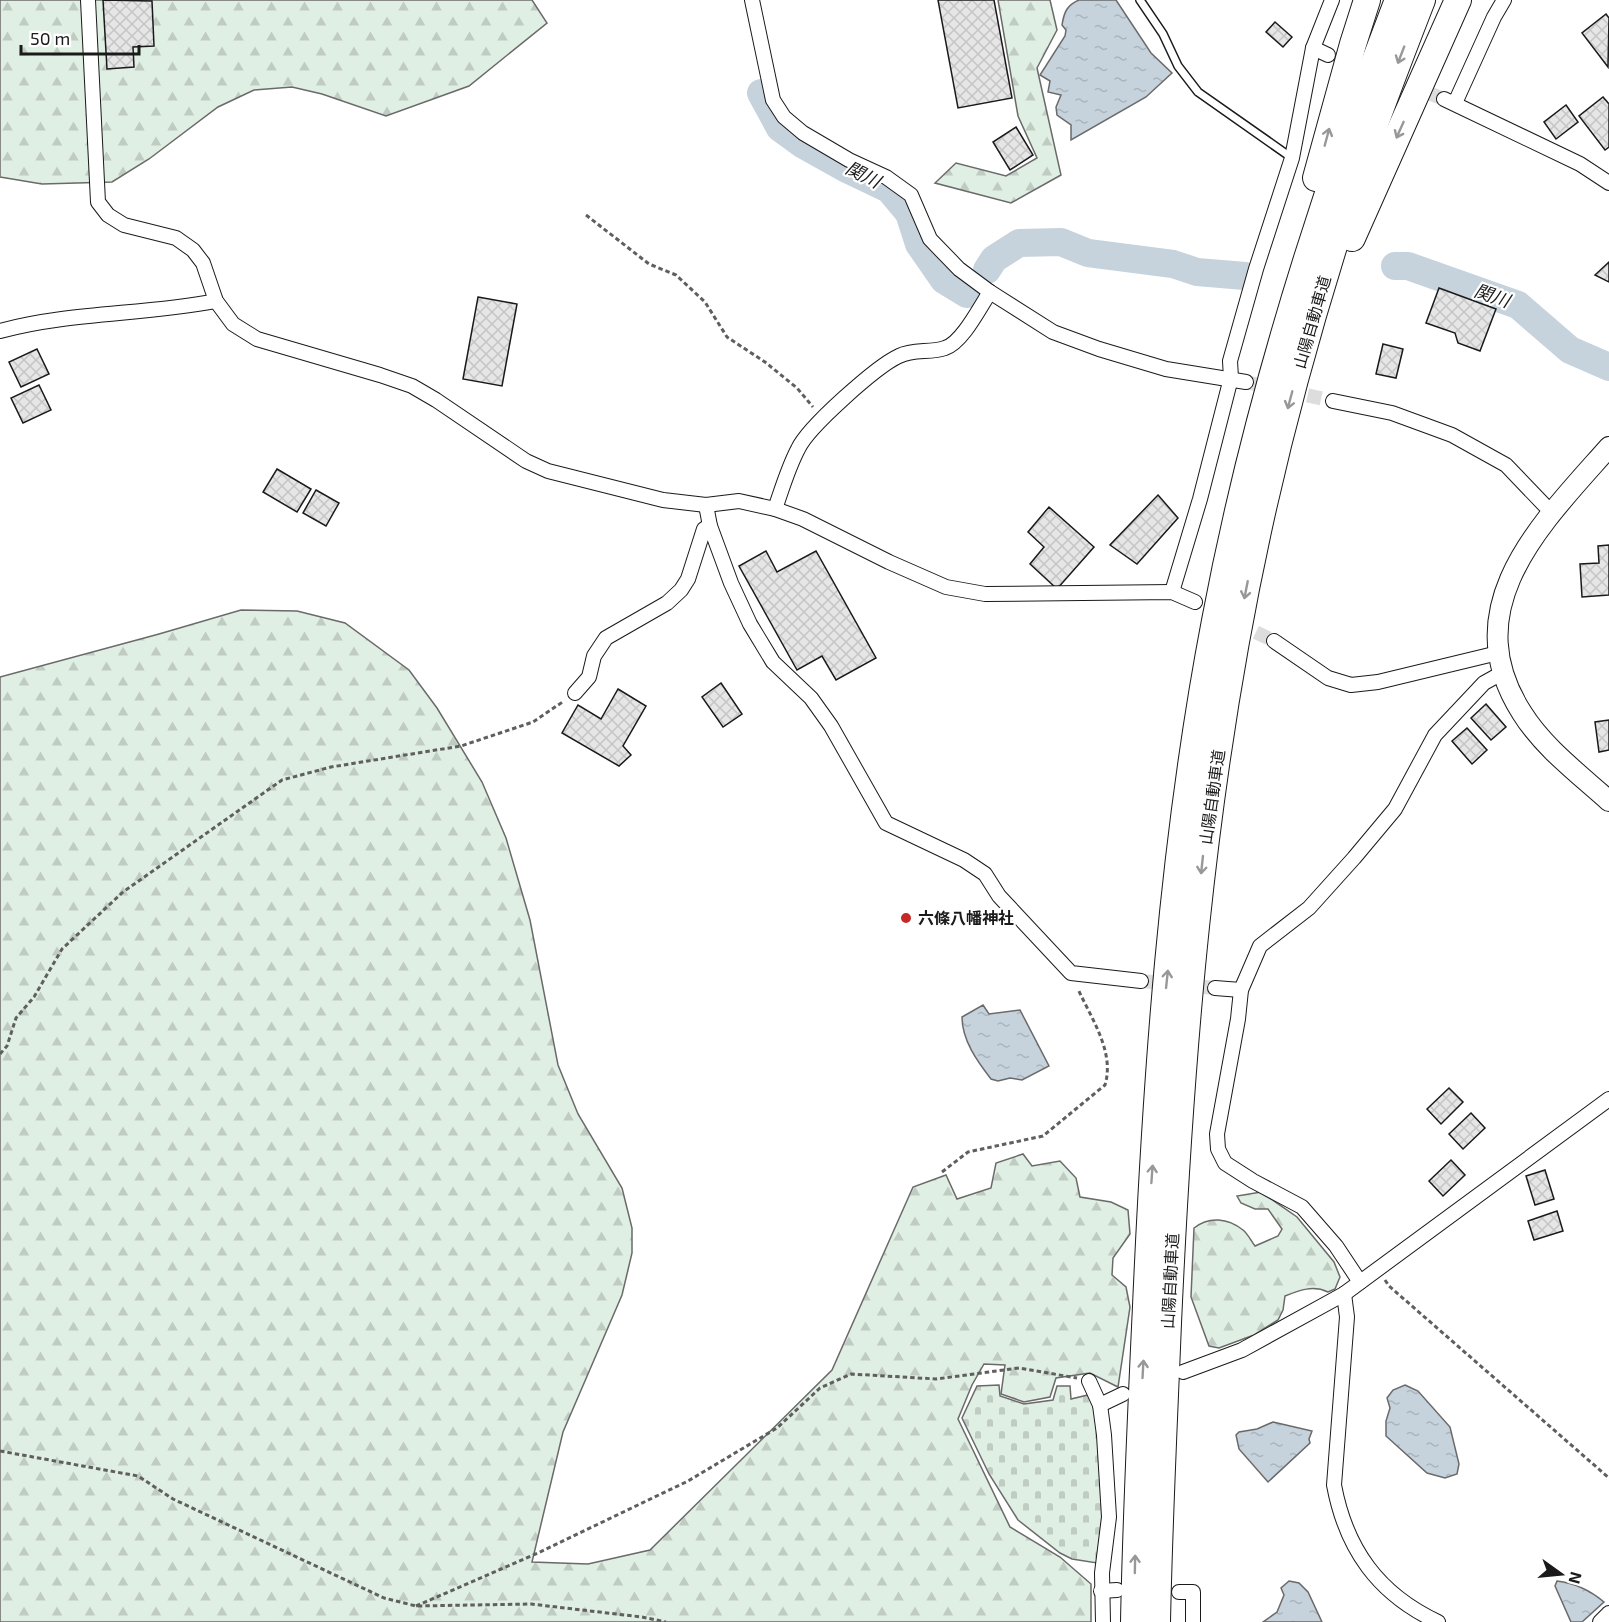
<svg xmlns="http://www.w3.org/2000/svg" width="1609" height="1622" viewBox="0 0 1609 1622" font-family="'Exo 2','Noto Sans JP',sans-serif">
  <defs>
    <pattern id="forest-firs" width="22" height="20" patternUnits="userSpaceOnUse" patternTransform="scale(1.5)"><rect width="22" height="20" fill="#e0efe3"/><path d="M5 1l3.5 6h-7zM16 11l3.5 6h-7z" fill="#c0ccc2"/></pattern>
    <pattern id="cemetery-stones" width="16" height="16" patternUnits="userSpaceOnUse" patternTransform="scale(1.5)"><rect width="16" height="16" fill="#e0efe3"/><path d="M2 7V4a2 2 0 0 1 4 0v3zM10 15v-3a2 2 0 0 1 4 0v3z" fill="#c0ccc2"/></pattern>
    <pattern id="water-ripples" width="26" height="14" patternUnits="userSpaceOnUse" patternTransform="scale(1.5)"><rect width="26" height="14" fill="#c6d2dc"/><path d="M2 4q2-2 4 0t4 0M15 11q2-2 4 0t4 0" fill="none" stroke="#aab4bc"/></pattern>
    <pattern id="building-cross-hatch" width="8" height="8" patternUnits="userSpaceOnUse" patternTransform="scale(1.5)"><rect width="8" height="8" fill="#e6e6e6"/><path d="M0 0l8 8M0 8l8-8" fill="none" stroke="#c5c5c5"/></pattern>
  </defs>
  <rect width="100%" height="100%" fill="#fff"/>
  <g fill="url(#forest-firs)" stroke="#6a6a6a" stroke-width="1.5">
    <polygon points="0,0 532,0 547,23 469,86 386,116 322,94 292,87 254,90 218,107 149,159 112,182 42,184 0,177"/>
    <polygon points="998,0 1050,0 1057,30 1037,68 1061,175 1011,203 935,183 956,163 1006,176 1037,158 1018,116"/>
    <polygon points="241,610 297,611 345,623 409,670 437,708 482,782 506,838 530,920 558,1065 578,1114 622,1188 632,1228 632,1253 622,1295 563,1432 532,1562 588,1564 650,1550 832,1370 913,1187 946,1175 957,1199 991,1188 996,1163 1023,1154 1032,1166 1060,1161 1076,1178 1080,1197 1111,1202 1128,1210 1130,1234 1113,1258 1112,1275 1126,1287 1130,1307 1118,1387 1090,1373 1056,1378 1050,1397 1024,1402 1001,1394 1005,1365 984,1364 972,1385 958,1419 1010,1527 1060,1557 1091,1584 1091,1622 0,1622 0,677 159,634"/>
    <path d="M1261 1192 1297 1217 1334 1262 1340 1277 1335 1289 1328 1292C1313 1285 1300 1290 1285 1296L1283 1310 1278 1320 1254 1335 1219 1348 1209 1346 1191 1297 1194 1228C1209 1216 1228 1218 1243 1230 1248 1234 1251 1241 1255 1246L1278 1236 1282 1229 1268 1209H1255L1241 1203 1237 1196Z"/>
  </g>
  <polygon fill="url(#cemetery-stones)" stroke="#6a6a6a" stroke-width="1.5" points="999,1385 1000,1396 1024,1404 1053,1400 1057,1386 1070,1386 1071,1399 1092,1394 1100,1424 1105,1518 1097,1563 1072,1559 1060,1553 1018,1520 989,1474 962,1418 977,1386"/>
  <g fill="url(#water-ripples)" stroke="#6a6a6a" stroke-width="1.5">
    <path d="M1079 0H1116L1151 53 1172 73 1146 97 1071 140V125L1057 115 1056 107 1061 95 1048 92 1050 81 1040 75 1065 36 1066 30 1062 25C1064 12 1067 5 1079 0Z"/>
    <path d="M983 1005 989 1014 1020 1010 1049 1066 1022 1080 1010 1078 998 1081 991 1079C977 1061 962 1040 962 1017Z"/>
    <polygon points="1405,1385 1418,1391 1450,1427 1459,1464 1457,1474 1445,1478 1427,1473 1386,1436 1386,1421 1390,1408 1387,1398 1393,1390"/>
    <polygon points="1273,1422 1312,1431 1309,1439 1310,1443 1268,1482 1239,1449 1236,1435 1239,1432 1257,1429"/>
    <polygon points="1289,1581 1299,1583 1308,1592 1322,1622 1263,1622 1277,1612 1284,1595 1281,1588"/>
    <path d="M1557 1581C1574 1583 1591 1591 1604 1602L1582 1622H1571L1555 1586Z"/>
  </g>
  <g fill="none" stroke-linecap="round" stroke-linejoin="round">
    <g stroke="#c6d2dc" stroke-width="28">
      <polyline points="761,93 780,128 802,144 845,168 889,189 909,213 919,244 944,280 967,294 973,291"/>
      <polyline points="1395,266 1408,266 1518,305 1570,350 1609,367"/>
      <polyline points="987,270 994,259 1019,243 1061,242 1088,253 1173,264 1197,272 1245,276"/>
    </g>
  </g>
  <g fill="url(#building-cross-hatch)" stroke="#1a1a1a" stroke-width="1.5">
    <polygon points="103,0 152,1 154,46 133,47 134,67 107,69"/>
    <polygon points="938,0 994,0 1012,98 958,108"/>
    <polygon points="1606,14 1609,18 1608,67 1582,33"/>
    <polygon points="1275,22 1292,37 1283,47 1266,32"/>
    <polygon points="1603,97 1609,104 1609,147 1605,150 1579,116"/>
    <polygon points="1566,105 1578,122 1556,139 1544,122"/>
    <polygon points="1016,127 1033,155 1010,170 993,142"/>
    <polygon points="1609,262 1609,282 1595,275"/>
    <polygon points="1439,288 1496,309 1480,351 1458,343 1455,333 1426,323"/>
    <polygon points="478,297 517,304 502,386 463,379"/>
    <polygon points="1383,344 1403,349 1396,378 1376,374"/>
    <polygon points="37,349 49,374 21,387 9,362"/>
    <polygon points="39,385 51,410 23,423 11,398"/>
    <polygon points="277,469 311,489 297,512 263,492"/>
    <polygon points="316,490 339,503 326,526 303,513"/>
    <polygon points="1158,495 1178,518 1137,564 1110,545"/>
    <polygon points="1049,507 1094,547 1057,589 1030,564 1044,547 1028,532"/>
    <polygon points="1609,545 1609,595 1582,597 1580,564 1599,563 1598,546"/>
    <polygon points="766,551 777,572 816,551 876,658 836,680 822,656 797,670 739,566"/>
    <polygon points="721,683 742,714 723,727 702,697"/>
    <polygon points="618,689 646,706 623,746 631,755 619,766 562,733 578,705 601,719"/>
    <polygon points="1486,704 1506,727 1491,740 1471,718"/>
    <polygon points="1609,720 1609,750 1599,752 1595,722"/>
    <polygon points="1467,728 1487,750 1472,764 1452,741"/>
    <polygon points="1449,1088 1463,1102 1441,1124 1427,1109"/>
    <polygon points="1471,1113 1485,1128 1463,1149 1449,1134"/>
    <polygon points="1451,1160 1465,1175 1443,1196 1429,1181"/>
    <polygon points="1545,1170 1554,1199 1535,1205 1526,1176"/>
    <polygon points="1557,1211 1563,1231 1534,1240 1528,1221"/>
  </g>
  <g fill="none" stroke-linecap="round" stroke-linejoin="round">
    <g stroke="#ddd" stroke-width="14" stroke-dasharray="14 7" stroke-linecap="butt">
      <polyline points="1387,77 1444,99"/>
      <polyline points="1246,382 1333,401"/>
      <polyline points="1237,623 1274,641"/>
      <polyline points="1141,981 1215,988"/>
    </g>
    <g stroke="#1a1a1a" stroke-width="10">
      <polyline id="lane" points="1140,0 1163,34 1178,66 1198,92 1292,158"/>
    </g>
    <g stroke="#1a1a1a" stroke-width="16">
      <g id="street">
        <polyline points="88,0 98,202 108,215 124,225 176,238 193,250 203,263 216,301 233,324 257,339 380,375 412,386 436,400 526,461 548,471 663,500 706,505 739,501 775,509 803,519 889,562 946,587 985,594 1172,592 1195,602"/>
        <polyline points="752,0 773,100 784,117 803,133 849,160 886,177 911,195 930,239 959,269 990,292 1053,332 1099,349 1166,369 1246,382"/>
        <polyline points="1313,48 1328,55"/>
        <polyline points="1444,99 1580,164 1609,183"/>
        <polyline points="1455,103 1494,17 1504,0"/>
        <path d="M0 331C70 312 144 315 216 301"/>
        <polyline points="1333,401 1392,413 1452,435 1506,465 1552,513"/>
        <polyline points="706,505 710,526 731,583 750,624 773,662 811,698 831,726 886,823 964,860 985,874 999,896 1071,973 1141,981"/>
        <path d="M775 509C782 489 788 468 798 449 808 427 877 366 899 356 913 349 930 353 945 348 962 343 980 307 990 292"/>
        <polyline points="1172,592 1200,499 1231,378 1230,361 1256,269 1292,158 1313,48 1332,0"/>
        <polyline points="1274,641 1328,678 1351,685 1378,682 1498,653"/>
        <polyline points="575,693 589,677 594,656 606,638 667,603 681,590 688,579 704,529 710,526"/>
        <polyline points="1215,988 1241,990"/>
        <polyline points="1360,1282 1336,1246 1302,1207 1253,1181 1225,1163 1218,1149 1217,1134 1238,1019 1241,990 1260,946 1309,908 1354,858 1395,809 1435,735 1484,683 1502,673"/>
        <path d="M1344 1294 1347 1317 1334 1485C1346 1549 1378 1594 1438 1622"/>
        <polyline points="1183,1372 1242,1350 1344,1294 1609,1099"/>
        <polyline points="1089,1381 1100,1405 1104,1435 1109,1517 1102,1573 1103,1622"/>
        <polyline points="1100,1405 1123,1394"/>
        <polyline points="1101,1591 1117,1590"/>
        <polyline points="1179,1592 1193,1592 1193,1622"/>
        <polyline points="1600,1622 1609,1613"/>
      </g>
    </g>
    <g stroke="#1a1a1a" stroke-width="22">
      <path id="secondary" d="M1609 447C1542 523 1454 607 1522 713 1543 747 1579 774 1609 801"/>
    </g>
    <g stroke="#1a1a1a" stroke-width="28">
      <g id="highway">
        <polyline points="1316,178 1353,44 1367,0"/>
        <polyline points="1352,238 1458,0"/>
        <path d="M1134 1622C1136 1517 1141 1412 1146 1306 1156 1079 1172 845 1215 621 1255 408 1320 201 1398 0"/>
        <path d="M1157 1622C1159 1522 1164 1423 1168 1323 1180 1057 1201 792 1258 531 1285 407 1320 284 1361 163 1380 108 1401 54 1422 0"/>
      </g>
    </g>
    <g stroke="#5f5f5f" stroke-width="3" stroke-dasharray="4.5 3" stroke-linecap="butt">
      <polyline points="586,215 649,264 676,275 705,302 727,337 765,362 797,388 813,407"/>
      <polyline points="0,1054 7,1046 16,1018 34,997 62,949 123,892 282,780 331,767 461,746 533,722 564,701"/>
      <path d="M942 1172 968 1152 1043 1136 1105 1085C1115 1052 1091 1018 1078 989"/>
      <polyline points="1385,1280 1389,1286 1609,1478"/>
      <polyline points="0,1451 138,1476 173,1499 384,1598 416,1606 531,1604 642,1617 666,1622"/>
      <polyline points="416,1606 538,1553 688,1481 777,1428 820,1388 851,1374 936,1379 1019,1368 1077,1378"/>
    </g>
    <use href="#lane" stroke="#fff" stroke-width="7"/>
    <use href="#street" stroke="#fff" stroke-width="14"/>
    <use href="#secondary" stroke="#fff" stroke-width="20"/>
    <use href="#highway" stroke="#fff" stroke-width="26"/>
  </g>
  <defs><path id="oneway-shaft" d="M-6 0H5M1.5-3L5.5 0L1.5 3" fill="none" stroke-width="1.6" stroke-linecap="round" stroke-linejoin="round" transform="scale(1.5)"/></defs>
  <g stroke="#989898">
    <use href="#oneway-shaft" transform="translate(1401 55) rotate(111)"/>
    <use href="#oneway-shaft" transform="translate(1400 130) rotate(114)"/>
    <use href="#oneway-shaft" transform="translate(1327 137) rotate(-75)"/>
    <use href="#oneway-shaft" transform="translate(1290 400) rotate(105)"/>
    <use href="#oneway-shaft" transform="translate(1246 590) rotate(101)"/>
    <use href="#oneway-shaft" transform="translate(1202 865) rotate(96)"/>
    <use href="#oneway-shaft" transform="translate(1167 979) rotate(-84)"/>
    <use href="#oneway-shaft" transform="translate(1152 1174) rotate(-86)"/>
    <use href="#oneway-shaft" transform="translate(1143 1369) rotate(-87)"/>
    <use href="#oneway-shaft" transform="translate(1135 1564) rotate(-89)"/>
  </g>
  <circle fill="#c62828" stroke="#fff" stroke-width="2" cx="906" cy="918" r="6"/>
  <g text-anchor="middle" stroke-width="4.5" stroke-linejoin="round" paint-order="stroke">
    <g font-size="16" fill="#1a1a1a" stroke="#fff">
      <text transform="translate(1312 322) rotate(-74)" y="6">山陽自動車道</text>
      <text transform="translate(1212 797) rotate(-82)" y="6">山陽自動車道</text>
      <text transform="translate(1170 1281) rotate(-87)" y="6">山陽自動車道</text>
    </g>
    <g font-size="16" font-weight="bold" fill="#1a1a1a" stroke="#fff" text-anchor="start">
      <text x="918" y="924">六條八幡神社</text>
    </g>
    <g font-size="18" font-style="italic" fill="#1a1a1a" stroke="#fff">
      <text transform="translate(863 175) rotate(27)" y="6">関川</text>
      <text transform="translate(1492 296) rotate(19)" y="6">関川</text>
    </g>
  </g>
  <g transform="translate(1561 1574) rotate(105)" stroke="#ffffff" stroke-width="4.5" paint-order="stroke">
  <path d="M0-4.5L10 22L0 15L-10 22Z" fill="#1a1a1a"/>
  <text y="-9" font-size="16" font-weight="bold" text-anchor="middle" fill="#1a1a1a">N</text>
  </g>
  <path d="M21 45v9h118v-9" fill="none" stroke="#1a1a1a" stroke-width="3"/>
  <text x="30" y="45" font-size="18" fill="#1a1a1a" stroke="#ffffff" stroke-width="4.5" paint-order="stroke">50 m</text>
</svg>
